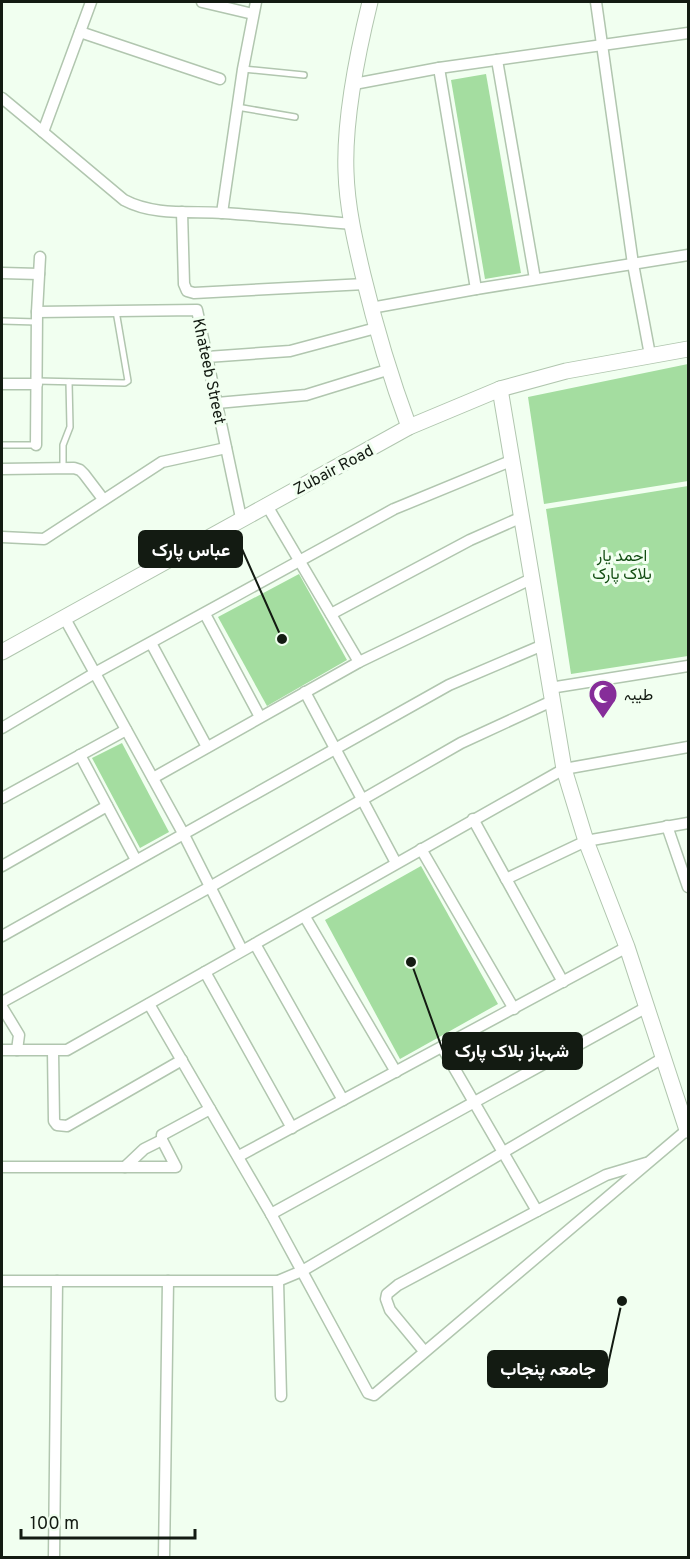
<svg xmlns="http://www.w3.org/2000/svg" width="690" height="1559" viewBox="0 0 690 1559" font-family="Overpass,Vazirmatn,sans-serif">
  <rect width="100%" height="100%" fill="#f1fff0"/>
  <g fill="#a4dda0">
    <polygon points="486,74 521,273 485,279 451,80"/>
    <polygon points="688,364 688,481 544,504 528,397"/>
    <polygon points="688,486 688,656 571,674 546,509"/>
    <polygon points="299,574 347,660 267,706 218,617"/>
    <polygon points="122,743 169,832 140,848 92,758"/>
    <polygon points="421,866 498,1004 400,1059 325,920"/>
  </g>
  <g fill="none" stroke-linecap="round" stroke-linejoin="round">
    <g stroke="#b1c6af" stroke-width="8">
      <g id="lane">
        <polyline points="243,69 304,75"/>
        <polyline points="237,107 295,117"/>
        <polyline points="2,321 37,322"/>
        <polyline points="37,381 125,383 128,381 116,311"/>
        <polyline points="2,445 36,445"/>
        <polyline points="63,468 63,445 70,427 69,382"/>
      </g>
    </g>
    <g stroke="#b1c6af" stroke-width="13">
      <g id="street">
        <path d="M91 2 43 132 124 200C154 216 190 211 223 213 266 216 308 220 351 224"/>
        <polyline points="202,2 253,14"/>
        <polyline points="596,2 633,264 650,355"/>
        <polyline points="80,32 220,79"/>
        <polyline points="497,60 535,279"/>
        <polyline points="439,68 476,289"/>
        <polyline points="354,84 439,68 688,33"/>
        <polyline points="2,98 43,132"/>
        <polyline points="182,212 184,284 187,291 194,293 365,284"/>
        <polyline points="222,213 243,69 256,2"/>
        <polyline points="2,273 39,274"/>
        <polyline points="371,308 476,289 688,255"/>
        <polyline points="37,312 197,310 241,518"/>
        <polyline points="207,357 290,351 376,328"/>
        <polyline points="2,384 37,384"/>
        <polyline points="217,403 306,395 387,370"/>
        <polyline points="36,445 37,312 40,257"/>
        <polyline points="2,469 74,468 80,470 84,474 103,499"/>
        <polyline points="266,504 359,662"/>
        <polyline points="2,537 44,539 162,462 226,448"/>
        <polyline points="205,614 260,717"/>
        <polyline points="331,614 470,540 522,517"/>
        <polyline points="64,617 183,833 242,950"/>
        <polyline points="151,643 207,747"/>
        <polyline points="550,688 688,666"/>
        <polyline points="305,692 396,863"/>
        <polyline points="2,728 95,673 394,509 513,460"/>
        <polyline points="80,755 136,860"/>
        <polyline points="153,778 359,662 531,579"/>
        <polyline points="2,798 126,730"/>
        <polyline points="473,819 563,982"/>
        <polyline points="667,826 688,887"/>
        <polyline points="421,849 514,1009"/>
        <polyline points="2,866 107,806"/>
        <polyline points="506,879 586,841 688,823"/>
        <polyline points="305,917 396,1072"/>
        <polyline points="2,936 449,685 543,645"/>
        <polyline points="255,944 343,1100"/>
        <polyline points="205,972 292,1128"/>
        <polyline points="2,1002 210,887 461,743 552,701"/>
        <polyline points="149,1004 271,1214 368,1393 374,1395 688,1129"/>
        <polyline points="2,1007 19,1035 17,1050"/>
        <polyline points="2,1050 67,1050 564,769 688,747"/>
        <polyline points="53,1051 54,1121 57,1125 67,1126 182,1060"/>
        <polyline points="239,1156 627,947"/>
        <polyline points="2,1167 176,1167 162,1140 162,1135 210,1109"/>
        <polyline points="125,1167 144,1149 162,1140"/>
        <polyline points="537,1211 606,1175 646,1163"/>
        <polyline points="271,1214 647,1007"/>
        <polyline points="2,1281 278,1281 302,1271 663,1058"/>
        <polyline points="278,1281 281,1396"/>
        <polyline points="424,1351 390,1310 386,1299 387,1294 398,1285 537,1211 442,1047"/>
        <polyline points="54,1558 57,1281"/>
        <polyline points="164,1558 168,1281"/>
      </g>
    </g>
    <g stroke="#b1c6af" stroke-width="17">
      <g id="secondary">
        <path d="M370 2C358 51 344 122 346 172 347 207 355 241 363 275 376 329 390 376 409 427"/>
        <polyline points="500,389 564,769 586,841 627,947 687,1130"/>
        <polyline points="2,652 409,427 500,389 566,371 688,349"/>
      </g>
    </g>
    <use href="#lane" stroke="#fff" stroke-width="5"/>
    <use href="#street" stroke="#fff" stroke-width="10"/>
    <use href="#secondary" stroke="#fff" stroke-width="15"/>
  </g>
  <defs>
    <g id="mosque-pin" transform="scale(1.5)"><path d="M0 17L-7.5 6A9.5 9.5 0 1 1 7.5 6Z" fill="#862d99" stroke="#f1fff0"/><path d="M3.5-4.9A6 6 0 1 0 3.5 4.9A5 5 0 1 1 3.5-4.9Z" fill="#fff"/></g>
  </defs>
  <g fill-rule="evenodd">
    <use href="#mosque-pin" x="603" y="694"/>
  </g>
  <g text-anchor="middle" stroke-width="6" stroke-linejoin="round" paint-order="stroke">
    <g font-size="16" fill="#131b12" stroke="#f1fff0">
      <text transform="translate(210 371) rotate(78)" y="6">Khateeb Street</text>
      <text transform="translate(333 469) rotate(-28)" y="6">Zubair Road</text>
    </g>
    <g font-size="16" fill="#124d12" stroke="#f1fff0">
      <text x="622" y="561">احمد یار<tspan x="622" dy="18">بلاک پارک</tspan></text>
    </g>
    <g font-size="16" fill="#131b12" stroke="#f1fff0" text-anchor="start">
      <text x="624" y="700">طیبہ</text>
    </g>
  </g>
  <path fill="none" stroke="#131b12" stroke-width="2" d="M282 639L242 549M411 962L443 1051M622 1301L607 1369"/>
  <g fill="#131b12" stroke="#f1fff0" stroke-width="2">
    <circle cx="282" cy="639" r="6"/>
    <circle cx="411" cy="962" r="6"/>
    <circle cx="622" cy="1301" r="6"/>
  </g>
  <g fill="#131b12" stroke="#131b12" stroke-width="2">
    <rect x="139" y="531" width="103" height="36" rx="6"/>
    <rect x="443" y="1033" width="139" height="36" rx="6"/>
    <rect x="488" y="1351" width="119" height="36" rx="6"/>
  </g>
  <g font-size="18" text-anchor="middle" font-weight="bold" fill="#fff">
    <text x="191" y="556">عباس پارک</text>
    <text x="512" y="1057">شہباز بلاک پارک</text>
    <text x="548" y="1375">جامعہ پنجاب</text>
  </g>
  <rect width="690" height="1559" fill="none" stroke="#131b12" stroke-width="6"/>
  <path d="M21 1529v9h174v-9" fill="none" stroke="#131b12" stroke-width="3"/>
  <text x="30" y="1529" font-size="18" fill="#131b12" stroke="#f1fff0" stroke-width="4.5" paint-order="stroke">100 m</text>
</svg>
